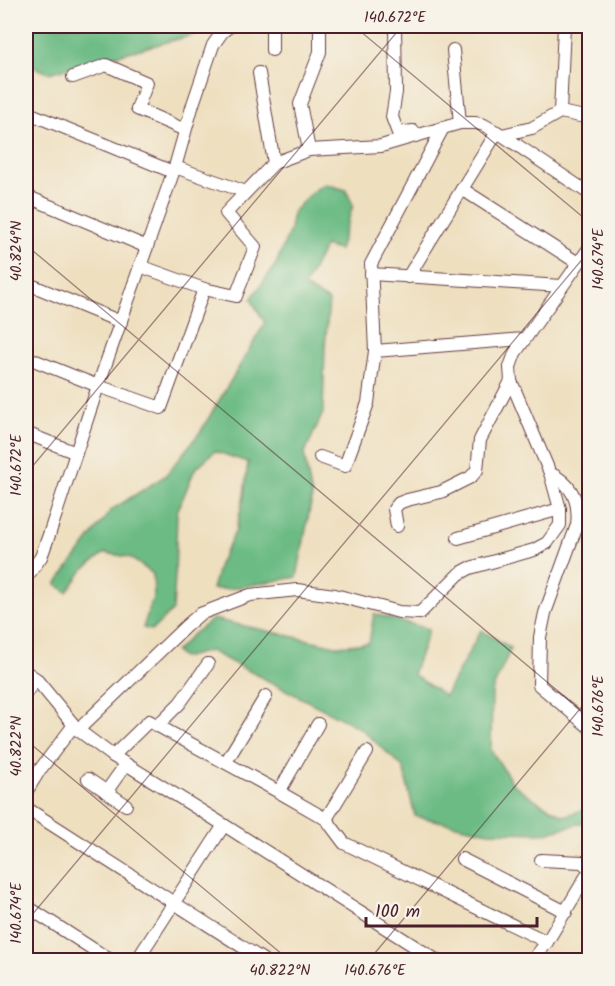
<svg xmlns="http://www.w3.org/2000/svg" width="615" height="986" viewBox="0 0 615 986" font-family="Kalam,sans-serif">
  <rect width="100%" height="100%" fill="#f7f3e8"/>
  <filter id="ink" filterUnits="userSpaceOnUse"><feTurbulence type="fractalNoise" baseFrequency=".0167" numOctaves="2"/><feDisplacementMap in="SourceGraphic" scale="12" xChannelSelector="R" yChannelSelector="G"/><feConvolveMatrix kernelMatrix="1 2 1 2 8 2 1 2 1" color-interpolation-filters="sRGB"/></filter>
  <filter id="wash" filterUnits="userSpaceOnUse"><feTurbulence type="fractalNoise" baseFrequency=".008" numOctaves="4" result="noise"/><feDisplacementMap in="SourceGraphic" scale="24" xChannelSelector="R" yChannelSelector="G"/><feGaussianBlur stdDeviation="1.35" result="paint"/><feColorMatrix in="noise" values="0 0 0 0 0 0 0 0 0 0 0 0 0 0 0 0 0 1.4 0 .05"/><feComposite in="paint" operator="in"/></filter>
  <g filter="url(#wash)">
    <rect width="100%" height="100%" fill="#eedfbf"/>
    <g fill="#6cbb84" stroke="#5b6d58" stroke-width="1.5">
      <polygon points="33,26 206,26 201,33 49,73 26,64 26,28"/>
      <polygon points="325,184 346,190 353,205 339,250 325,246 304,287 329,301 325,347 323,413 304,454 312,497 297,577 228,589 212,589 219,564 236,530 244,496 248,462 232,457 215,451 195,469 177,512 175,576 173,610 152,630 143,628 154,594 153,574 129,557 105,553 84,569 67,592 56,584 111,510 165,476 201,431 265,323 251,299 276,264 290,230 293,212 313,191"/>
      <polygon points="374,614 429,629 413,674 445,696 481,630 511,648 492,691 491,750 513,784 539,802 564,816 589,808 589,821 546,833 489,832 415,816 403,767 360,728 210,651 182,658 175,652 193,634 213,619 336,646 369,643"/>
    </g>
  </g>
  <g filter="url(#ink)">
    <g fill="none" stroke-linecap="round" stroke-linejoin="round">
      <g stroke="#633c41" stroke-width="14">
        <g id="minor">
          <polyline points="92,26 104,26"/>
          <polyline points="395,26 396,92 392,117 398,133 413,131"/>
          <polyline points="272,50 272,26"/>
          <polyline points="453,50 460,123"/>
          <polyline points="259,73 274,163"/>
          <polyline points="73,77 106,65 147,83 137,109 185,130"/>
          <polyline points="26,112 173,172"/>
          <polyline points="560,112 564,26"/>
          <polyline points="443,128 371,264 375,351 524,339"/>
          <polyline points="502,135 532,128 560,112 590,118"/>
          <polyline points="309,150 300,104 320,52 320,26"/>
          <polyline points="175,167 246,192"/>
          <polyline points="462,189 578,263"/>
          <polyline points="26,196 147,247"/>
          <polyline points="140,266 204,289 236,296 255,247 226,213 274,163 309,150 381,146 460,123 476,123 484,125 502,135 590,194"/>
          <polyline points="371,274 562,286"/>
          <polyline points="408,277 497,132"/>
          <polyline points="26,283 121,322"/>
          <polyline points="26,357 98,386 161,408 204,289"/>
          <polyline points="26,433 76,453"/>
          <polyline points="320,457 345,466 368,403 375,351"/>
          <path d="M550 473C572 484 580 501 577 525L545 613 540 637 539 685 590 728"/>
          <polyline points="397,526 394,509 399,503 407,500 441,492 471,477 477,470 480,440 511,381"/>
          <polyline points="458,538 560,509"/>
          <polyline points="26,578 41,557 49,535 98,386 175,167 193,104 213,45 223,31 230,26"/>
          <polyline points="26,672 36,679 78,730 113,756 224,825 436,960"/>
          <polyline points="26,693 36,679"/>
          <polyline points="158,725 180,703 208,664"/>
          <polyline points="78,730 186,626 200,614 250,595 297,590 335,595 399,612 420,613 459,574 470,568 534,550 547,543 560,525 560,509 550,473 511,381 510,367 515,353 590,247"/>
          <polyline points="113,756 149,721 279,792 326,819 344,843 547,942"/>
          <polyline points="226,762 266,696"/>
          <polyline points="88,779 126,805"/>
          <polyline points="26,792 39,771 74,725"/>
          <polyline points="106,792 126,764"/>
          <polyline points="279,792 318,724"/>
          <polyline points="26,808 263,960"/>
          <polyline points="326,819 367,752"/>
          <polyline points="462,859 566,912"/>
          <polyline points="541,860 582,862 590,869"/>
          <polyline points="26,906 110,960"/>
          <polyline points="137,960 224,825"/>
          <polyline points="533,960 547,942 590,870"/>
        </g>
      </g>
      <use href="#minor" stroke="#fff" stroke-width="12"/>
    </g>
  </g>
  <path fill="none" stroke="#4a1f2b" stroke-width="1.5" stroke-opacity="0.45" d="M354 26 590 223M26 245 590 718M26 474 402 26M26 740 289 960M26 922 590 250M369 960 590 697"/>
  <rect width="615" height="986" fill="none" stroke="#f7f3e8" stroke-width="66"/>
  <path d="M366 917v9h171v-9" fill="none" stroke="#4a1f2b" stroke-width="3"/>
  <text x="375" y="917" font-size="18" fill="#4a1f2b" stroke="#f7f3e8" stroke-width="4.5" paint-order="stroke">100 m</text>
  <rect x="33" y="33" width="549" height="920" fill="none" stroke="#4a1f2b" stroke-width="2"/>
  <g font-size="15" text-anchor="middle" fill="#4a1f2b">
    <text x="395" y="22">140.672°E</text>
    <text transform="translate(16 251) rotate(-90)" y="5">40.824°N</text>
    <text transform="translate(598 259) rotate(-90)" y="5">140.674°E</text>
    <text transform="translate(16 465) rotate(-90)" y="5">140.672°E</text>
    <text transform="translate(598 706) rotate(-90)" y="5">140.676°E</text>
    <text transform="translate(16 746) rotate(-90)" y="5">40.822°N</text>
    <text transform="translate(16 913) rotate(-90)" y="5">140.674°E</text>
    <text x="280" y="975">40.822°N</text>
    <text x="375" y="975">140.676°E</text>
  </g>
</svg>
